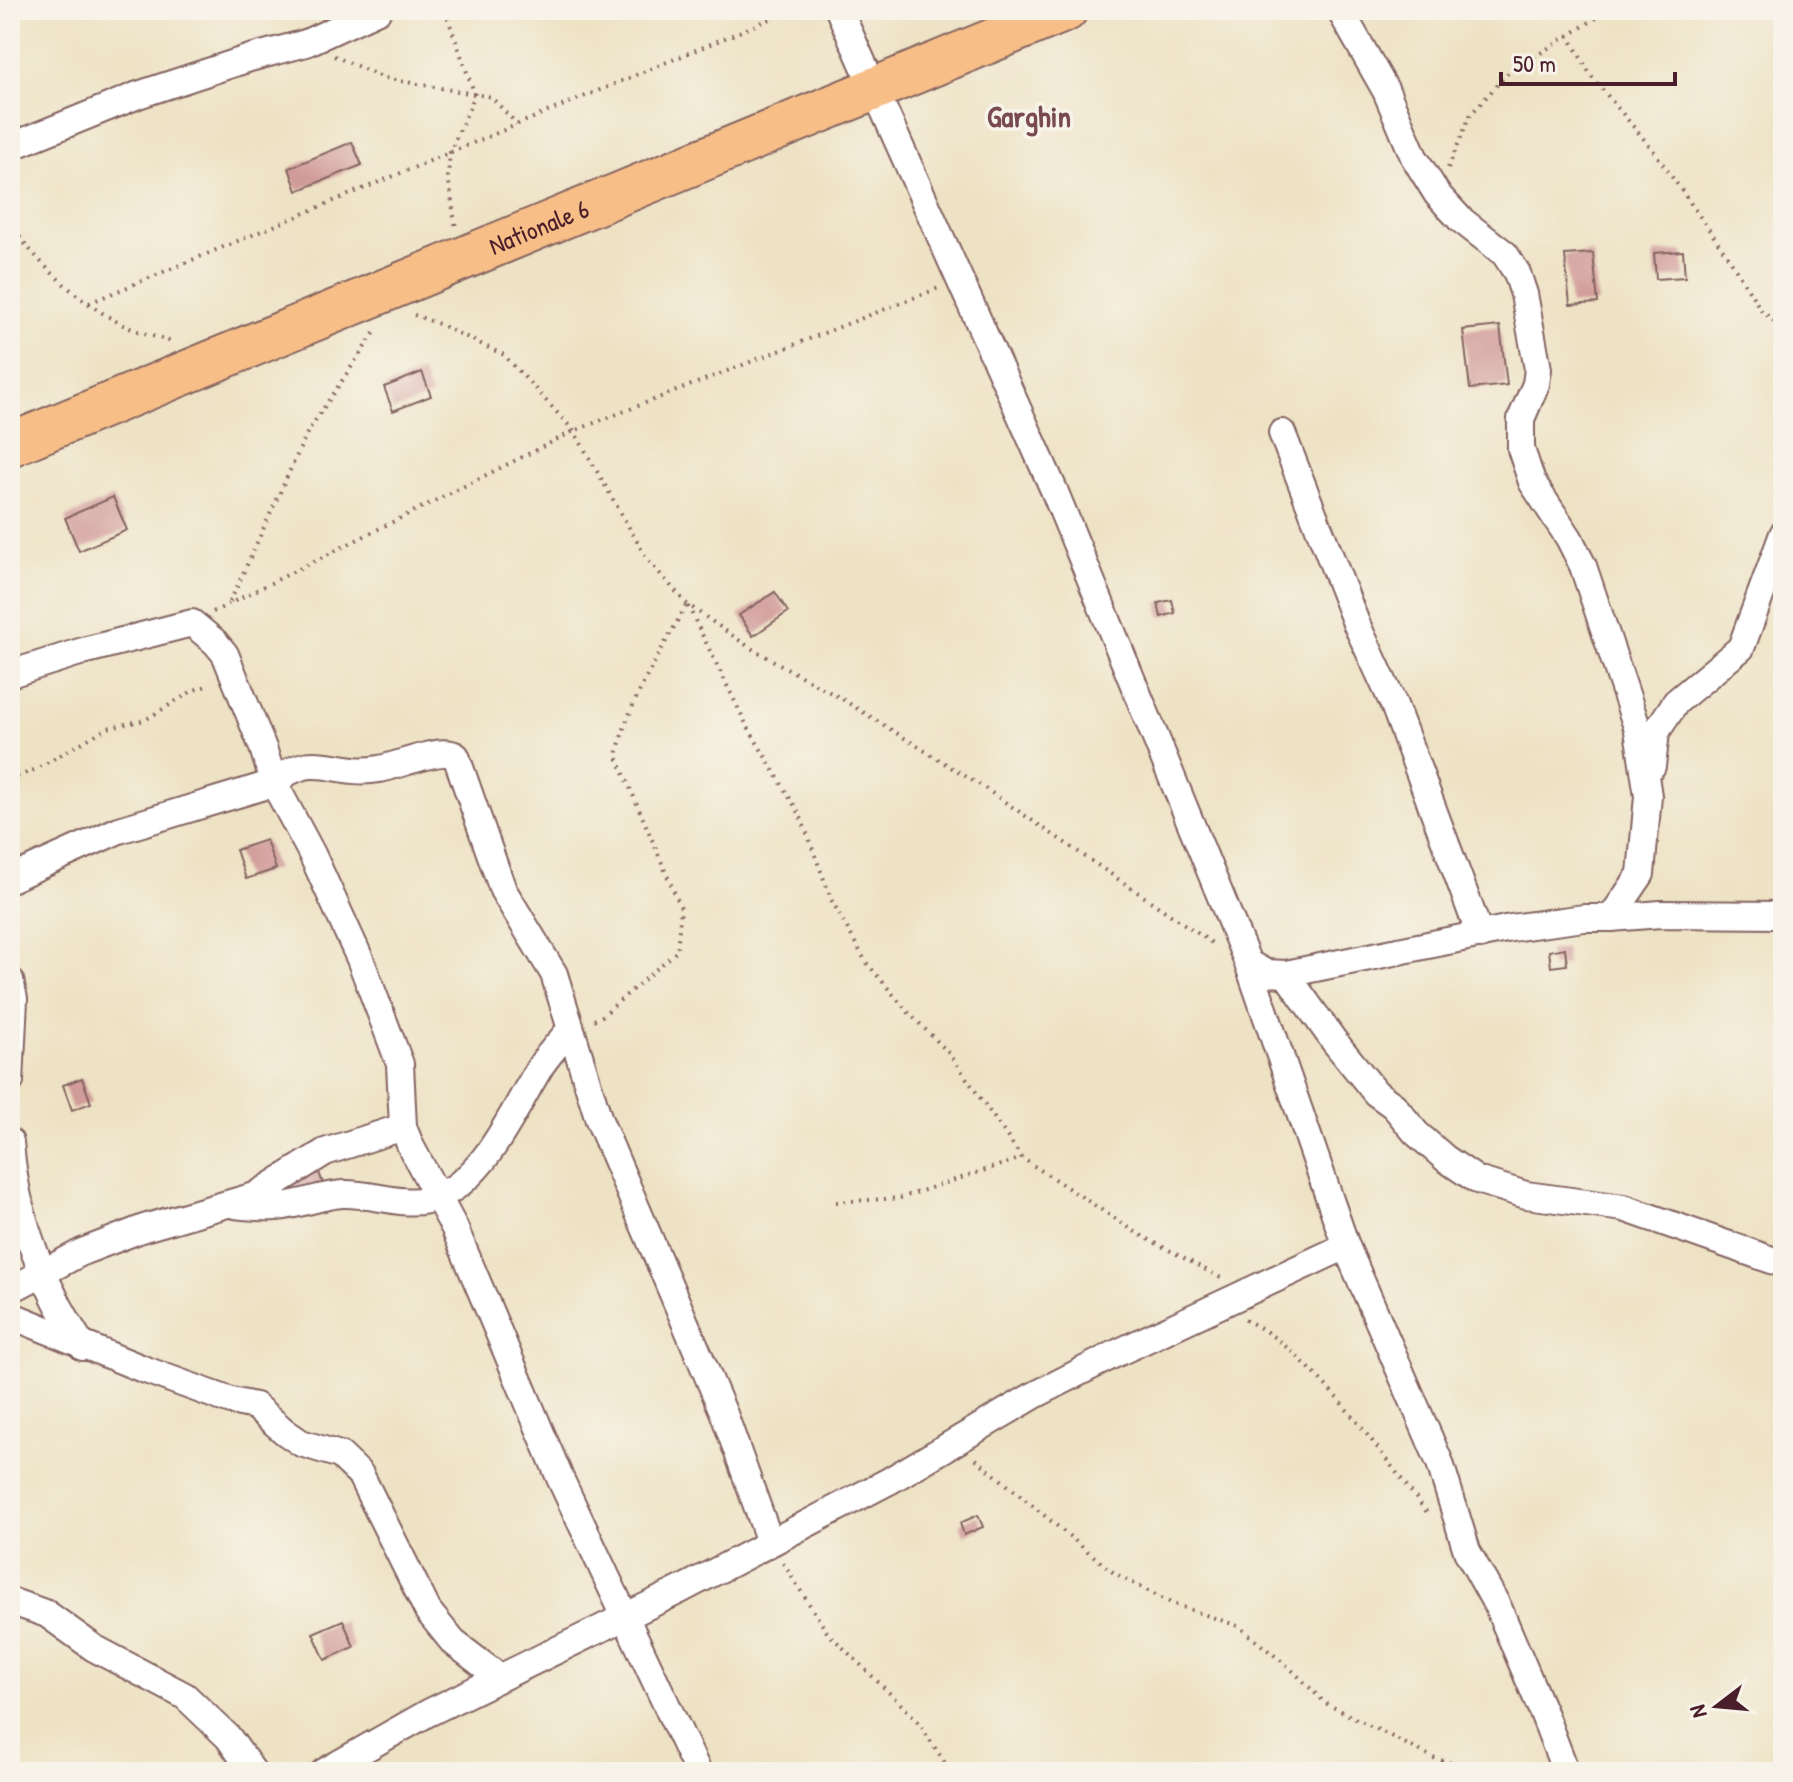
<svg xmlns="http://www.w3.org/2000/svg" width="1793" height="1782" viewBox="0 0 1793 1782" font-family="'Patrick Hand',sans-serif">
  <rect width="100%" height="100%" fill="#f7f3e8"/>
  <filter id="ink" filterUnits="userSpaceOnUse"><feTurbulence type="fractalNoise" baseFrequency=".0125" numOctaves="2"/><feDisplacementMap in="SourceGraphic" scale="16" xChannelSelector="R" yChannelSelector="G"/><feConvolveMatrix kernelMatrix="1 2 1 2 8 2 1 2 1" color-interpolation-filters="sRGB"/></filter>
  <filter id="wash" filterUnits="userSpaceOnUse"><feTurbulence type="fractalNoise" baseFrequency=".006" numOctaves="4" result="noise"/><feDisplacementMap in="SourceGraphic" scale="32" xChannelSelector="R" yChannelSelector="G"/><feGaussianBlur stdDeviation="1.8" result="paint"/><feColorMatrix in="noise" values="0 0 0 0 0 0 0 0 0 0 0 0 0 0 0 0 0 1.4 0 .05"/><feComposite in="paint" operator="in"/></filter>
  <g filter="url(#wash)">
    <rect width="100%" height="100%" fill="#eee2c4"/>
    <g id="blocks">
      <g fill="#d19b9a">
        <polygon points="352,142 362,165 297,191 289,168"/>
        <polygon points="1683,251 1685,277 1656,279 1654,253"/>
        <polygon points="1593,253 1598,303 1570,305 1565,255"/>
        <polygon points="1500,326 1507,385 1470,389 1463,330"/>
        <polygon points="422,372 431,396 393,411 384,387"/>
        <polygon points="113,497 127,530 79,551 65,518"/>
        <polygon points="775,592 788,612 753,636 739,615"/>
        <polygon points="1172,600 1175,613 1161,617 1158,603"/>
        <polygon points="266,840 276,869 246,879 236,850"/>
        <polygon points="1565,948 1567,965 1551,967 1549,951"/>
        <polygon points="82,1078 91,1103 72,1110 63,1085"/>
        <polygon points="318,1170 324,1186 292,1197 287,1181"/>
        <polygon points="978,1515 983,1527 964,1535 960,1523"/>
        <polygon points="343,1620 354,1647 325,1660 313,1633"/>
      </g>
    </g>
  </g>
  <g filter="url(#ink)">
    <use href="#blocks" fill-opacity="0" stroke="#836361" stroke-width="2"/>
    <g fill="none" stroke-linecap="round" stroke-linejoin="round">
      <g stroke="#836361" stroke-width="30">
        <g id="minor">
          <polyline points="839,10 1054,490 1248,963 1346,1246 1440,1463 1467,1551 1498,1607 1544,1715 1566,1772"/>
          <polyline points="10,147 138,95 250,58 306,43 378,10"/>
          <polyline points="1282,433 1356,623 1394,705 1480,935"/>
          <polyline points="10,674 83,651 192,623 215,642 225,654 263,748 274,783 312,854 360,959 400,1064 403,1127 411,1147 454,1227 560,1478 698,1772"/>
          <polyline points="1652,766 1656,732 1676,702 1741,648 1783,534"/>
          <path d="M10 879 119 830 274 783C314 747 334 777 379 769 398 766 442 746 456 756L503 890 554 974 599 1120 724 1414 770 1542"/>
          <polyline points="1611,918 1661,914 1783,915"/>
          <polyline points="1248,963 1266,973 1286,974 1511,928 1584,918 1611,918 1641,874 1648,796 1638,730 1583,566 1569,538 1532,482 1521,449 1521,419 1536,384 1538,369 1524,294 1517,273 1505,254 1460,219 1437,194 1414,157 1386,91 1340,10"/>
          <polyline points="1286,974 1334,1041 1376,1093 1394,1106 1416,1133 1446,1159 1477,1180 1526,1195 1624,1208 1783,1264"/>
          <polyline points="10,980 14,999 10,1081"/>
          <path d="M10 1142C15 1215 43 1285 83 1347"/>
          <path d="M235 1205C253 1207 271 1209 289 1205 308 1202 324 1195 343 1194 371 1193 400 1206 427 1200 484 1187 514 1107 542 1064 550 1052 560 1042 569 1031"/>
          <polyline points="10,1290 82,1252 144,1228 255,1196 325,1152 403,1127"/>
          <polyline points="10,1315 143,1369 231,1401 255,1406 285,1432 301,1443 340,1455 360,1474 428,1611 453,1642 499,1677"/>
          <polyline points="10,1601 47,1614 94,1648 185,1696 228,1737 253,1772"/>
          <polyline points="324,1772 428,1713 682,1589 889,1481 1033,1396 1115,1354 1346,1246"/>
        </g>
      </g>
      <g stroke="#836361" stroke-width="46">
        <g id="primary">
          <path id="s1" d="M10 445 1066 10"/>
        </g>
      </g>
      <g stroke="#836361" stroke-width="4" stroke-dasharray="2 6" stroke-linecap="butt">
        <polyline points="445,10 475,95 450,152 448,176 456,229"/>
        <polyline points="1568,35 1591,76 1653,150 1729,258 1761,310 1783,329"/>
        <polyline points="334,56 384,78 491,97 517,124"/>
        <polyline points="1448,168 1471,114 1507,74 1609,10"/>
        <path d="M10 224C38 264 81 304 125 326 140 333 157 337 172 342"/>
        <polyline points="89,303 792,10"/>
        <polyline points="414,315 439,324 504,355 574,431 647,559 687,604 749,647 842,699 986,789 1212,943"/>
        <polyline points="230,602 308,431 377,329"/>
        <polyline points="688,606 746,724 800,815 832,901 866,962 907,1011 949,1053 1022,1158 1137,1233 1221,1278"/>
        <polyline points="213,612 574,431 939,288"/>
        <polyline points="10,780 36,769 107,728 145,720 194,690 210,685"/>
        <path d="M594 1020 602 1016 677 951 681 908 617 757C623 711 664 646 687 604"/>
        <polyline points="836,1202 900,1198 1022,1158"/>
        <path d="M1245 1320C1310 1348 1385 1460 1430 1516"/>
        <polyline points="976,1459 1114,1573 1171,1603 1238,1626 1290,1668 1325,1703 1434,1758 1482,1772"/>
        <polyline points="783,1563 827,1632 916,1719 951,1772"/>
      </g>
      <use href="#minor" stroke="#fff" stroke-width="26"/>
      <use href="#primary" stroke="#f7be87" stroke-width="42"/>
    </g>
  </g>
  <g text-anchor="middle" stroke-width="7" stroke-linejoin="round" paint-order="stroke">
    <g font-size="26" fill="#4a1f2b" stroke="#f7f3e8">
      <text dy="9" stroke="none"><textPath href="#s1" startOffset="572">Nationale 6</textPath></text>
    </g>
    <g font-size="30" font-weight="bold" fill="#794a52" stroke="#f7f3e8">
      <text x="1029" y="127">Garghin</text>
    </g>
  </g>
  <rect width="1793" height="1782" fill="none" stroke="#f7f3e8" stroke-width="40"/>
  <g transform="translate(1717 1706) rotate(254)" stroke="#f7f3e8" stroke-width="6" paint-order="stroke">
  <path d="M0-6L14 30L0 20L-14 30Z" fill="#4a1f2b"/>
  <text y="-12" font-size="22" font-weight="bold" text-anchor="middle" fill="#4a1f2b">N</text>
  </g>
  <path d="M1501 72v12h174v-12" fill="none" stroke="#4a1f2b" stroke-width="4"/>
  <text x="1513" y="72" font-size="24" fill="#4a1f2b" stroke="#f7f3e8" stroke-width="6" paint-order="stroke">50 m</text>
</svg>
